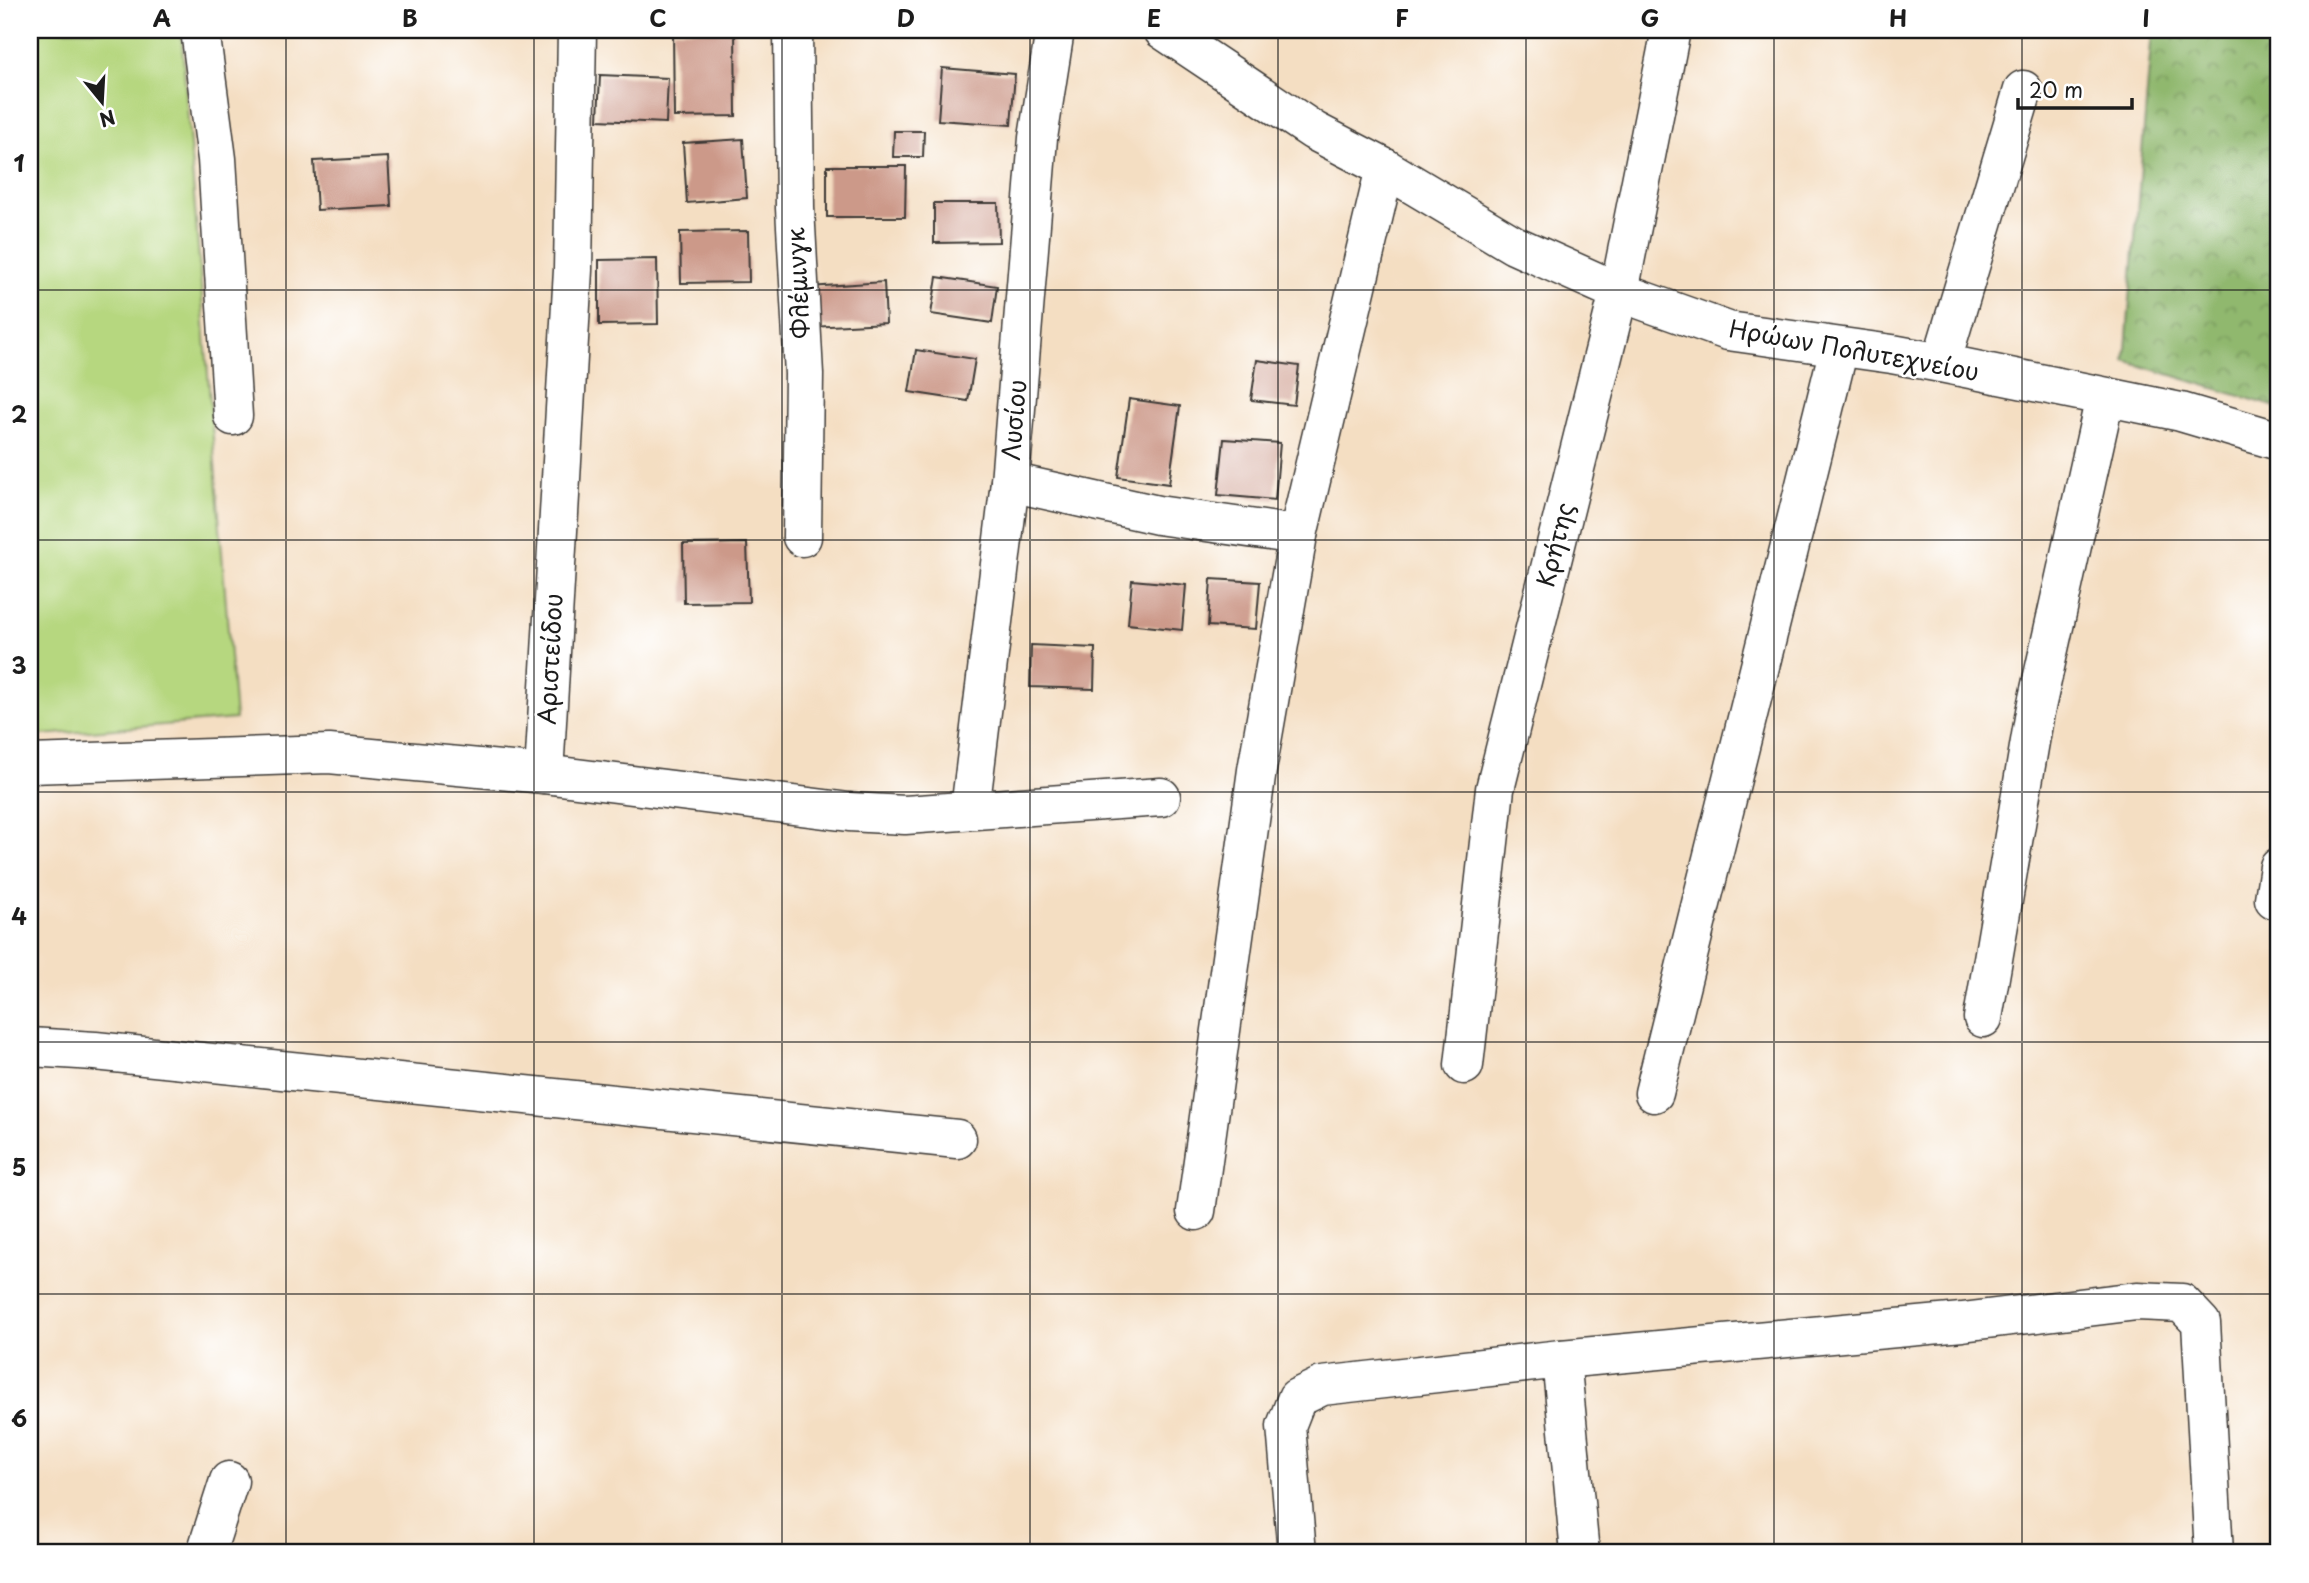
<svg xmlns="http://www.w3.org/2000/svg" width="2309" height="1583" viewBox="0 0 2309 1583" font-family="'Playpen Sans',sans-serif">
  <defs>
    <pattern id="forest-crowns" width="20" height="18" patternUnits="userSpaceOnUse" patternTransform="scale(1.75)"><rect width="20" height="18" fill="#90b86e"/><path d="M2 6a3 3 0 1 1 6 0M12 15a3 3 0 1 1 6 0" fill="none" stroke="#75955a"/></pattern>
  </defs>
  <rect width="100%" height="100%" fill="#fff"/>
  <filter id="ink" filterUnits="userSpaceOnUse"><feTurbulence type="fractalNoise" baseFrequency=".0143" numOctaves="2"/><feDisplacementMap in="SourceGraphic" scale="14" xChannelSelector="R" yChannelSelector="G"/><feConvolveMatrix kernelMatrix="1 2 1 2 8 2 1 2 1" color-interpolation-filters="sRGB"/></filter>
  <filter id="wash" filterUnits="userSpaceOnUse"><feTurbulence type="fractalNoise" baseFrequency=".00686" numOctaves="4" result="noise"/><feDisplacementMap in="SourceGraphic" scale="28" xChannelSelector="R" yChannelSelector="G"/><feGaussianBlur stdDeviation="1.57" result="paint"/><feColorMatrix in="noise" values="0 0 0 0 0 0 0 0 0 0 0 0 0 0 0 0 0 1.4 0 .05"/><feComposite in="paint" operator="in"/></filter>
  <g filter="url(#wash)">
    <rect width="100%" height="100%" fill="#f4dec2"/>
    <polygon fill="#b6d77f" stroke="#697a4e" stroke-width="2" points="30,30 181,30 235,719 30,736"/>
    <polygon fill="url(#forest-crowns)" stroke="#566a45" stroke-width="2" points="2152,30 2279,30 2279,408 2125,361"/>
    <g id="blocks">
      <g fill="#cc9989">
        <polygon points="673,30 735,30 736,116 674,117"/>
        <polygon points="942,68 1015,74 1011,125 938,120"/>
        <polygon points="600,75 668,78 666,123 598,120"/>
        <polygon points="894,131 924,131 923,157 893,157"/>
        <polygon points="743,139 747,198 687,203 683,143"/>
        <polygon points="388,157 391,206 317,210 314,161"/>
        <polygon points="827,166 906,166 905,217 827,217"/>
        <polygon points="934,203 998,203 999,242 934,243"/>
        <polygon points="748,231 749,282 681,283 680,232"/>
        <polygon points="657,259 658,324 599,325 599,260"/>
        <polygon points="937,277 997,286 992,323 931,314"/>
        <polygon points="884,282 886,323 811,327 809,287"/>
        <polygon points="916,350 975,359 968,401 909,392"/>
        <polygon points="1257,360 1299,366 1294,405 1251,400"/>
        <polygon points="1129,399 1180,406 1169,484 1118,477"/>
        <polygon points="1224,439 1280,443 1275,500 1218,495"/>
        <polygon points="747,543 749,602 684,603 683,544"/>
        <polygon points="1211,579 1260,582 1256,629 1208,626"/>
        <polygon points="1132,580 1186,585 1182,630 1128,624"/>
        <polygon points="1031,645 1095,648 1094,689 1030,687"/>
      </g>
    </g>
  </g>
  <g filter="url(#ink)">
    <use href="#blocks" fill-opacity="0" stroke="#3c3935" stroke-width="2"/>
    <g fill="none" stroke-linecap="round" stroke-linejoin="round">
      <g stroke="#3c3935" stroke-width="41">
        <g id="minor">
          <polyline points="200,30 217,159 233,416"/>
          <polyline points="793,30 795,208 804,374 802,537"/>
          <polyline points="1163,30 1314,131 1385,168 1514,245 1619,292 1728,331 1892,354 1941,363 2181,412 2279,441"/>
          <polyline points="1941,363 2023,90"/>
          <polyline points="1010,482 1158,515 1298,535"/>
          <polyline points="30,764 329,754 544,774 573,270 577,30"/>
          <polyline points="544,774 849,812 905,815 1161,797"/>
          <polyline points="970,810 1010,482 1038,138 1055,30"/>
          <polyline points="2274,899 2279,867"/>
          <polyline points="1983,1018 2035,712 2105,397"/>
          <polyline points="30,1047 95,1051 957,1139"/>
          <polyline points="1464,1065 1495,789 1619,292 1671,30"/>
          <polyline points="1654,1093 1839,348"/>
          <polyline points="1196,1211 1257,770 1298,535 1385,168"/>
          <polyline points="1561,1359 1962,1322 2137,1301 2182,1303 2201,1323 2214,1553"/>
          <polyline points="206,1553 229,1481"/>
          <polyline points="1297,1553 1286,1426 1297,1398 1322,1386 1561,1359 1580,1553"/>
        </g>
      </g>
      <use href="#minor" stroke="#fff" stroke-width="38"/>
    </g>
  </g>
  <path fill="none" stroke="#1c1c1c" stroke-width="2" stroke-opacity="0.55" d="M286 30V1553M534 30V1553M782 30V1553M1030 30V1553M1278 30V1553M1526 30V1553M1774 30V1553M2022 30V1553M30 290H2279M30 540H2279M30 792H2279M30 1042H2279M30 1294H2279"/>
  <g text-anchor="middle" stroke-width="5" stroke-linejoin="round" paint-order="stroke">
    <g font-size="24" fill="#1c1c1c" stroke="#fff">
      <text transform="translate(799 283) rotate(-93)" y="8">Φλέμινγκ</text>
      <text transform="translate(1854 351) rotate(10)" y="8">Ηρώων Πολυτεχνείου</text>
      <text transform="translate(1015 420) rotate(-85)" y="8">Λυσίου</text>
      <text transform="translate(1556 545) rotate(-76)" y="8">Κρήτης</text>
      <text transform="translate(551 659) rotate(-87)" y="8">Αριστείδου</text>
    </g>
  </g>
  <rect width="2309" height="1583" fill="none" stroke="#fff" stroke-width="77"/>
  <g transform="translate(102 102) rotate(162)" stroke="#ffffff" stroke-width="5" paint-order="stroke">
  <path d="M0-5L12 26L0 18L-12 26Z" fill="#1c1c1c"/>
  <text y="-10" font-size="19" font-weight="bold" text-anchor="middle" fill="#1c1c1c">N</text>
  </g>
  <path d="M2018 98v10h114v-10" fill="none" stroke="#1c1c1c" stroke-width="3.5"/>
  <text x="2029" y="98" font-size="21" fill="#1c1c1c" stroke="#ffffff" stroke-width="5" paint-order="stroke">20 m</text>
  <rect x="38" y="38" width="2232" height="1506" fill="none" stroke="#1c1c1c" stroke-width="2.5"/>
  <g font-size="23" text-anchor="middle" font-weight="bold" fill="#1c1c1c">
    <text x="162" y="27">A</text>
    <text x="410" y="27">B</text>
    <text x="658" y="27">C</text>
    <text x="906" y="27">D</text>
    <text x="1154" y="27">E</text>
    <text x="1402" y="27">F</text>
    <text x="1650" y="27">G</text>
    <text x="1898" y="27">H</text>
    <text x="2146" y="27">I</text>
    <text x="19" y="172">1</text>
    <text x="19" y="423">2</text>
    <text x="19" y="674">3</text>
    <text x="19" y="925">4</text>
    <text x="19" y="1176">5</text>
    <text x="19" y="1427">6</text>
  </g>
</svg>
